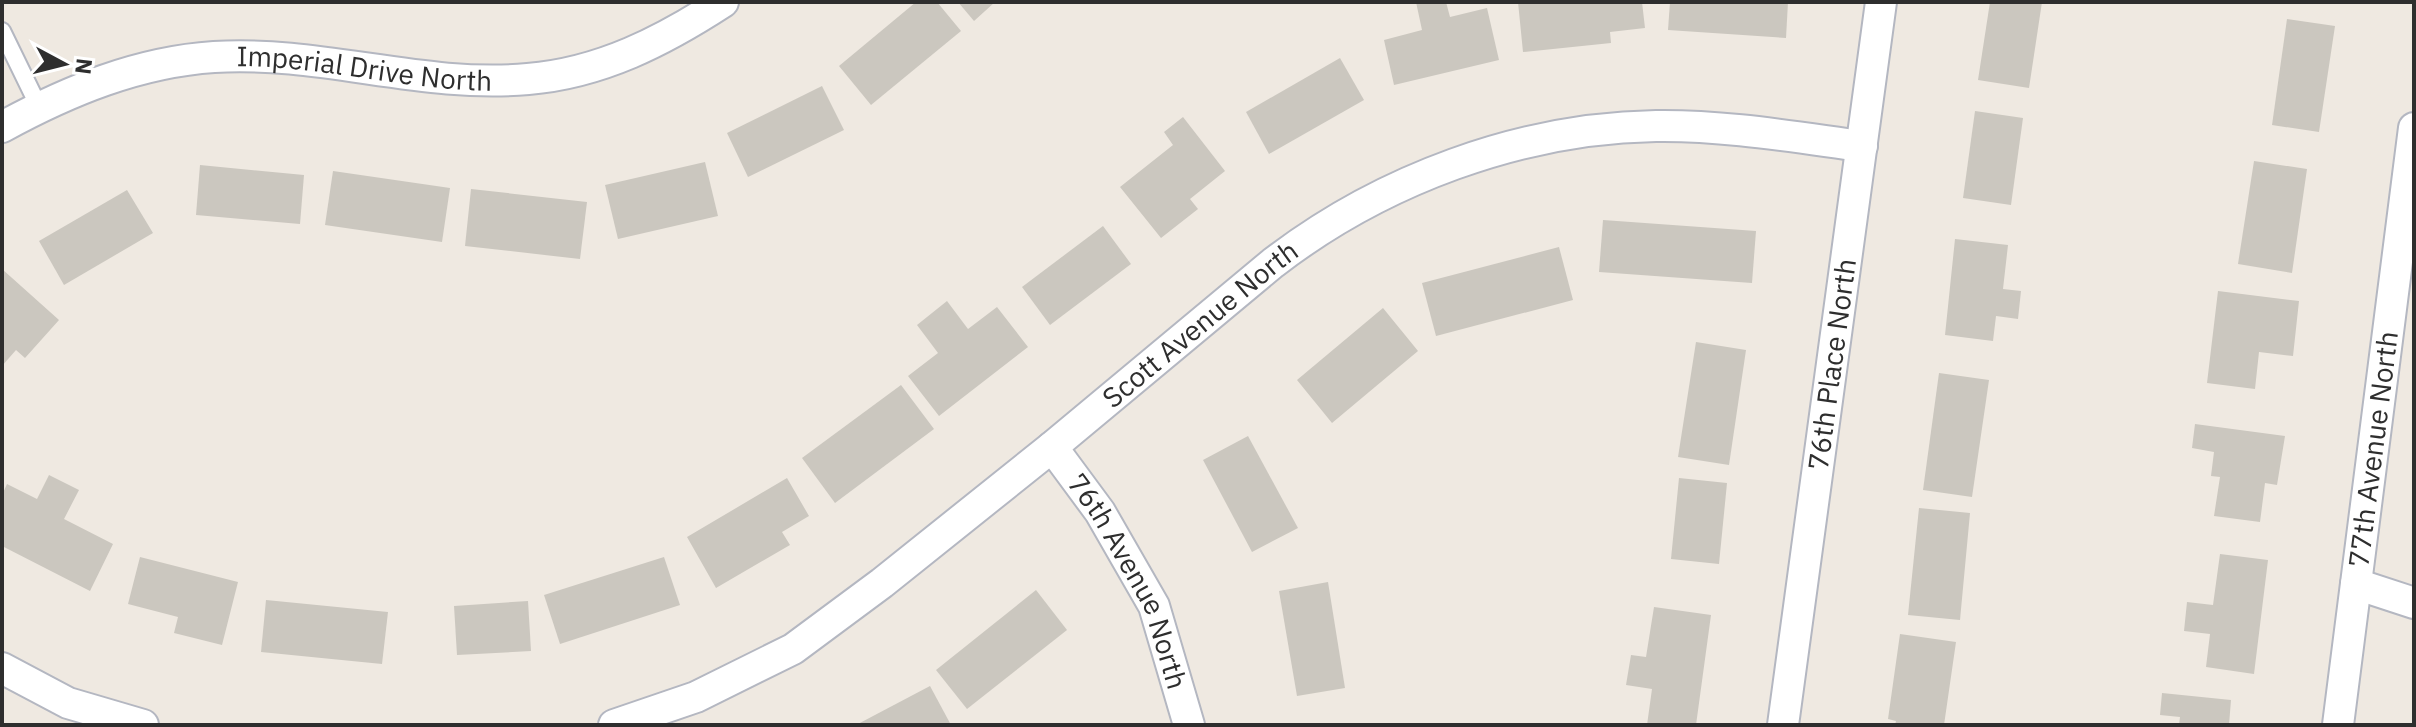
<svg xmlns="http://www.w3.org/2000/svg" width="2416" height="727" viewBox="0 0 2416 727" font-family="'IBM Plex Sans',sans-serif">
  <rect width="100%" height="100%" fill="#efe9e1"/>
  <g fill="#cbc7bf">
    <polygon points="916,2 937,2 961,31 871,105 839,66"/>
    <polygon points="958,2 995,2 974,21"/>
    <polygon points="1416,2 1446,2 1450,17 1487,8 1499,60 1394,85 1384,40 1422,30"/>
    <polygon points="1518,2 1642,2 1645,28 1610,32 1611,43 1523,52"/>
    <polygon points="1670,2 1788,2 1786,38 1668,30"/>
    <polygon points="1990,2 2042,2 2029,88 1978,80"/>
    <polygon points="2287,19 2335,26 2319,132 2272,125"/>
    <polygon points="1340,58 1364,100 1269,154 1246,112"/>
    <polygon points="822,86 844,130 748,177 727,133"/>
    <polygon points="1975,111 2023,118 2011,205 1963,198"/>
    <polygon points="1183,117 1225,171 1190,199 1198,209 1161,238 1120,187 1173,145 1164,132"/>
    <polygon points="2254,161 2307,169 2292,273 2238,264"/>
    <polygon points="705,162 718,216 618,239 605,185"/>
    <polygon points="200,165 304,175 300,224 196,215"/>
    <polygon points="333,171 450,188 442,242 325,225"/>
    <polygon points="471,189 587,202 580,259 465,246"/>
    <polygon points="127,190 153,233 64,285 39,241"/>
    <polygon points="1603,220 1756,231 1752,283 1599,272"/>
    <polygon points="1103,226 1131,264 1050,325 1022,287"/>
    <polygon points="1955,239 2008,245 2003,289 2021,291 2018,319 1996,316 1993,341 1945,335"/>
    <polygon points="1559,247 1573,300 1436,336 1422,283"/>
    <polygon points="2,269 59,320 25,358 16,350 2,366"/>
    <polygon points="2218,291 2299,301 2293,356 2259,352 2255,389 2207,383"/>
    <polygon points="947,301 968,329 997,307 1028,347 939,416 908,376 938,353 917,325"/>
    <polygon points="1383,308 1418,351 1332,423 1297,380"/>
    <polygon points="1696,342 1746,350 1729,465 1678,457"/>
    <polygon points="1939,373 1989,380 1972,497 1923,490"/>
    <polygon points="901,385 934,429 835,503 802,458"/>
    <polygon points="2195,424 2285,436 2277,485 2265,483 2260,522 2214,516 2220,477 2211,476 2214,452 2192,448"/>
    <polygon points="1248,436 1298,528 1252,552 1203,460"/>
    <polygon points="49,475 79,490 64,519 113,544 90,591 2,546 2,495 7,484 37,499"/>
    <polygon points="787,478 809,516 782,532 790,545 716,588 687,537"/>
    <polygon points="1679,478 1727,483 1719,564 1671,559"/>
    <polygon points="1919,508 1970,513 1960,620 1908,615"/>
    <polygon points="2220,554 2268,560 2254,674 2206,667 2210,634 2184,631 2187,602 2213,605"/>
    <polygon points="140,557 238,582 222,645 174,633 178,617 128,604"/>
    <polygon points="664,557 680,605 560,644 544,595"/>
    <polygon points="1328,582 1345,688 1297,696 1279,591"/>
    <polygon points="1036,590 1067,630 967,709 936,670"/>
    <polygon points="266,600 388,612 382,664 261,652"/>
    <polygon points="528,601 531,651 457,655 454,606"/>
    <polygon points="1654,607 1711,615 1696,725 1647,725 1652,689 1626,685 1631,655 1646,657"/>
    <polygon points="1900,634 1956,642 1944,725 1895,725 1896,721 1888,719"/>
    <polygon points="930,686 951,725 856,725"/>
    <polygon points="2162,693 2231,700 2229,725 2179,725 2180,717 2160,715"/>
  </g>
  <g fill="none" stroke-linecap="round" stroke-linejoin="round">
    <g stroke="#b4b7c1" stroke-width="20">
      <polyline id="lane" points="2,31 39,107"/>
    </g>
    <g stroke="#b4b7c1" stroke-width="34">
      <g id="street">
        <path id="s1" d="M2 127C68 91 138 62 214 57 319 50 424 89 528 79 601 73 663 41 723 2"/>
        <path id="s2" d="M1052 447 1100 512 1154 606 1189 725"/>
        <polyline points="2356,584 2414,603"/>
        <polyline points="2,668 68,703 143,725"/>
        <path id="s3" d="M614 725 696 697 793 649 882 583 1052 447 1273 263C1381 180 1520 128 1656 126 1724 125 1794 137 1862 146"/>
        <path id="s4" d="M1783 725 1881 2"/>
        <path id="s5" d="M2338 725 2414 128"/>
      </g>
    </g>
    <use href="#lane" stroke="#fff" stroke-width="16"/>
    <use href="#street" stroke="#fff" stroke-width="30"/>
  </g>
  <g text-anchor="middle" stroke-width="7" stroke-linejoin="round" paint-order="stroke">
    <g font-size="28" fill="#2e2e2e" stroke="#fff">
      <text dy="10" stroke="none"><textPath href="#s1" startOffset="376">Imperial Drive North</textPath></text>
      <text dy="10" stroke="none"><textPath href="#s3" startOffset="716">Scott Avenue North</textPath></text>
      <text dy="10" stroke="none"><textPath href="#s4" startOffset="364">76th Place North</textPath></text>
      <text dy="10" stroke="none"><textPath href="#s5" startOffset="278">77th Avenue North</textPath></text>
      <text dy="10" stroke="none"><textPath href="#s2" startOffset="156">76th Avenue North</textPath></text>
    </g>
  </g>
  <rect width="2416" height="727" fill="none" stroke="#2e2e2e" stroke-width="8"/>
  <g transform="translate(64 64) rotate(97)" stroke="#ffffff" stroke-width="6" paint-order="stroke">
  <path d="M0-6L14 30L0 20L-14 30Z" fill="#2e2e2e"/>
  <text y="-12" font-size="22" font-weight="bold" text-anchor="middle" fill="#2e2e2e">N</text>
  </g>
</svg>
